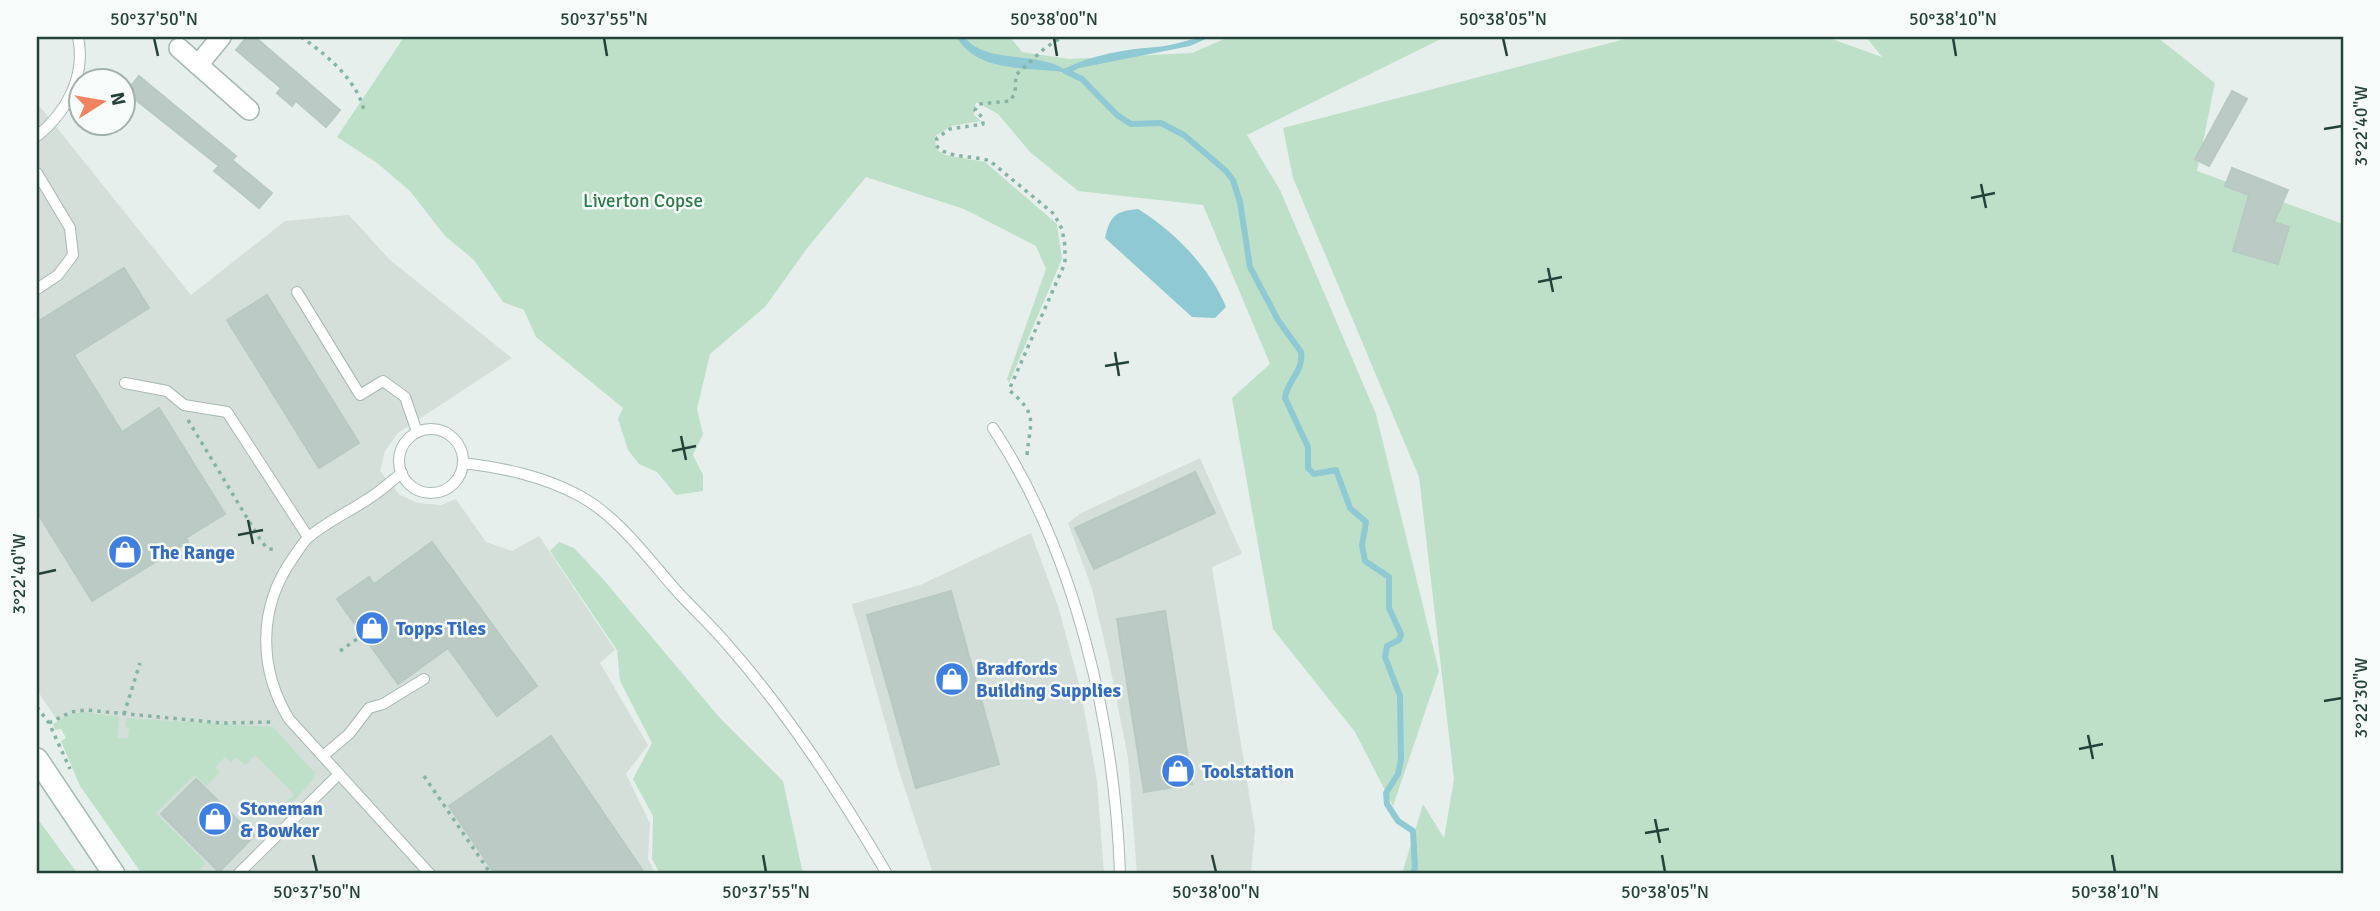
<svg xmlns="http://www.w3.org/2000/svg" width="2380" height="911" viewBox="0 0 2380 911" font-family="Signika,sans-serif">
  <rect width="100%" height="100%" fill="#e6efeb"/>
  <g fill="#d4dfda">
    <polygon points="37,103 191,295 285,221 349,215 390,260 512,358 398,433 385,451 380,471 400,495 418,503 441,505 456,499 486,542 512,551 539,536 615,650 600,663 648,745 626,774 650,823 648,859 656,874 148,874 65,732 37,690"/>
    <polygon points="1200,458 1242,554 1212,567 1255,830 1251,874 1137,874 1128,758 1109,661 1092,589 1068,523 1081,513"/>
    <polygon points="1031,533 1058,606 1080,687 1097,781 1104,874 933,874 898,768 852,604 920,585"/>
  </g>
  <g fill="#bfe0c8">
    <polygon points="404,37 1010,37 1022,52 1069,59 1192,53 1229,37 1445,37 1247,135 1280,190 1376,414 1439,671 1393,806 1355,732 1273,629 1232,398 1270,364 1203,205 1078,191 1030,152 998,114 976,102 974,115 981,121 952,126 935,136 936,149 945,155 985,162 1057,224 1062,259 1009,383 1007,379 1046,269 1036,246 964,209 866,177 808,247 765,307 710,354 697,409 703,434 693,455 703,475 703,491 676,495 657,472 639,464 628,450 618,419 623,408 536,337 524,310 503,302 474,260 445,236 410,191 377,163 337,137"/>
    <polygon points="1633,37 1826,37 1882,57 1866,37 2157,37 2215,83 2197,171 2343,224 2343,874 1402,874 1423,804 1444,838 1454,779 1419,477 1293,178 1283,128"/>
    <polygon points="559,542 574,548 603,579 719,717 783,781 803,874 660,874 652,859 653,816 633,779 652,743 620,681 617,650 550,551"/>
    <polygon points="84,712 119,717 118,738 128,738 129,728 125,727 126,718 273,727 315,773 311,782 285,811 282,808 294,794 255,755 245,765 236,757 231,762 225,757 215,767 220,772 206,786 195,775 156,813 206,863 200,869 205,874 142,874 80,786 61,741 66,738 61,729 55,730 53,724 70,714"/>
    <polygon points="37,818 78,874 37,874"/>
  </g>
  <g fill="#8ec9d4">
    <path d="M957 37H965C983 64 1038 51 1064 69 1091 55 1126 49 1156 47 1175 46 1191 37 1210 37L1190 46 1079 68 1070 73C1034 67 977 74 957 37Z"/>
    <path d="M1138 209C1174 231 1210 268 1226 307L1215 318 1192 317 1105 238C1110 216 1115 211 1138 209Z"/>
  </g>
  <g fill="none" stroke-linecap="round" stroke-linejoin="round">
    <path stroke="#8ec9d4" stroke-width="6" d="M1065 71 1082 79 1117 115 1131 124 1161 123 1184 135 1226 171 1233 180 1240 202 1250 267 1278 320 1301 352C1304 372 1287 380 1285 398L1308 447V468L1314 474 1336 470 1350 508 1366 522 1362 545 1365 561 1389 577V608L1401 634 1399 640 1387 646 1385 657 1400 696 1401 760 1398 774 1386 793 1387 804 1398 821 1413 831 1415 868 1412 874"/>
  </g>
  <g fill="#bbcac4" stroke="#b8c9c2" stroke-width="2">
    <polygon points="247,37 255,37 340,110 326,127 296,101 292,106 277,93 281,88 236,50"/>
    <polygon points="139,76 236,156 232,160 272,193 259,208 214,171 219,166 126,92"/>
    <polygon points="2232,91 2247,99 2209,166 2195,159"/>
    <polygon points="2232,168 2288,190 2274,222 2289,227 2278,264 2233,251 2249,195 2225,186"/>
    <polygon points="124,268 149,308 74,355 122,432 159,408 225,514 186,538 188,542 92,601 37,512 37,322"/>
    <polygon points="267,295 359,443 319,468 227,320"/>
    <polygon points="1195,472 1215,513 1094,569 1075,528"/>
    <polygon points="432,542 537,686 497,716 448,648 398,684 337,599 369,577 374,584"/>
    <polygon points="951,591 999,764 916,788 867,615"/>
    <polygon points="1165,611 1192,784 1144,792 1117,619"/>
    <polygon points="551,736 645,874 495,874 449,806"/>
    <polygon points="196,779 254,836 219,872 161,814"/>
  </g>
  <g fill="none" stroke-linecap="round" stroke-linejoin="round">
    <g stroke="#a8b8b2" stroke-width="12">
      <g id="lane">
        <path d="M37 136C67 112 86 76 78 37"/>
        <polyline points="37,173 70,228 73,255 58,275 37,289"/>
        <polyline points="297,292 360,395 383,381 405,397 417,432"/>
        <polyline points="125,383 167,391 184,405 227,412 308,537"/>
        <path d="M993 428C1076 554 1115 725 1120 874"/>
        <circle cx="431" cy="461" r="32"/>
        <path d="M463 463C504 468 543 476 580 496 618 517 647 557 675 589 691 607 710 624 726 643 788 713 840 794 887 874"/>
        <path d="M402 473C391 481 380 492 368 499 349 512 326 522 309 537 303 542 298 551 293 558 258 607 258 668 289 719L430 874"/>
        <polyline points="323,756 349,734 369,708 383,704 424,679"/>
        <polyline points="238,874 339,774"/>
      </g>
    </g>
    <g stroke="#a8b8b2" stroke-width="22">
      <g id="street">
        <polyline points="179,48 249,110"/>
        <polyline points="198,65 221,37"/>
      </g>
    </g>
    <g stroke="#a4bbb3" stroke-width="24">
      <polyline id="secondary" points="37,759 114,874"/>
    </g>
    <g stroke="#86b3a5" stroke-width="3.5" stroke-dasharray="3.5 5" stroke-linecap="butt">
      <path d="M301 37C326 54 358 81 364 111"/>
      <polyline points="188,420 261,541 267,548 275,550"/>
      <path d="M1027 455C1030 421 1039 415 1009 390L1065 263V246L1062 229 1054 214 990 161C974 155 946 159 936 145L937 138 950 129 983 124 982 117 975 110 979 104 1010 101 1015 93 1016 75 1045 48 1062 37"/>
      <polyline points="340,651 363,635"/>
      <polyline points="37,707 49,723 70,769"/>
      <polyline points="124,714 140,663"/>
      <polyline points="49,723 71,712 86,710 222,723 275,722"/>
      <polyline points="424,776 491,874"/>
      <polyline points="494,874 495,874"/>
    </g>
    <use href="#lane" stroke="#fff" stroke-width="10"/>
    <use href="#street" stroke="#fff" stroke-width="19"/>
    <use href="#secondary" stroke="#fff" stroke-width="21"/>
  </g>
  <path fill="none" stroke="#24423a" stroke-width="2.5" d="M154 38 158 56M604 38 607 56M1054 38 1057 56M1503 38 1507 56M1953 38 1956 56M2324 129 2342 126M1981 184 1986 208M1971 198 1995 193M1548 268 1553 292M1538 282 1562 277M1115 352 1119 376M1105 366 1129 362M681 436 686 460M672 451 696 446M248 520 253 544M238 535 263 530M38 574 56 570M2324 701 2342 698M2088 735 2093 759M2079 749 2103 744M1655 819 1660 843M1645 833 1669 829M313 855 317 872M763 855 766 872M1212 855 1216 872M1662 855 1665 872M2112 855 2115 872"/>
  <defs>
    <g id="shop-disc" transform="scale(1.75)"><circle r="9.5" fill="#3f7fe0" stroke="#f7fbf9"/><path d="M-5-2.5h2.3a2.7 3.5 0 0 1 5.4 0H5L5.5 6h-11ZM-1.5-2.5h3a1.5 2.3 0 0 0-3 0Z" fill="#fff"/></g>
  </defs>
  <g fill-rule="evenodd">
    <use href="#shop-disc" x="125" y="552"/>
    <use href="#shop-disc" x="372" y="628"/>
    <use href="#shop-disc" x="952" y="679"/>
    <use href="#shop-disc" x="1178" y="771"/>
    <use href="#shop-disc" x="215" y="819"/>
  </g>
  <g text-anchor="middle" stroke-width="5" stroke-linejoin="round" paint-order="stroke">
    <g font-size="19" fill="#2d7a4b" stroke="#f7fbf9">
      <text x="643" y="207">Liverton Copse</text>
    </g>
    <g font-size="19" font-weight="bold" fill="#366cbe" stroke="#f7fbf9" text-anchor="start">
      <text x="150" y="559">The Range</text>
      <text x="396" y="635">Topps Tiles</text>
      <text x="976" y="675">Bradfords<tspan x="976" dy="22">Building Supplies</tspan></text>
      <text x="1202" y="778">Toolstation</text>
      <text x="240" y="815">Stoneman<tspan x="240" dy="22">&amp; Bowker</tspan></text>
    </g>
  </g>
  <rect width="2380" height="911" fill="none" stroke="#f7fbf9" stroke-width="77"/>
  <g transform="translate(102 102) rotate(79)"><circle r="33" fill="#f7fbf9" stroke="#a3b1ad" stroke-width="2"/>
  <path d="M0-5L12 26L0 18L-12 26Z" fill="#f4845f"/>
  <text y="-10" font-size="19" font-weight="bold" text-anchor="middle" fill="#24423a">N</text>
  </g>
  <rect x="38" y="38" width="2304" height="834" fill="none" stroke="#24423a" stroke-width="2.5"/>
  <g font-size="18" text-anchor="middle" fill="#24423a">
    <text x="154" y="25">50°37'50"N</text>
    <text x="604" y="25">50°37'55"N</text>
    <text x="1054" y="25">50°38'00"N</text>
    <text x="1503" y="25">50°38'05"N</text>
    <text x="1953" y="25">50°38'10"N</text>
    <text transform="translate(2361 126) rotate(-90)" y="6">3°22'40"W</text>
    <text transform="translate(19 574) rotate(-90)" y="6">3°22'40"W</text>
    <text transform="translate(2361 698) rotate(-90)" y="6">3°22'30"W</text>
    <text x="317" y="898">50°37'50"N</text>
    <text x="766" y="898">50°37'55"N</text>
    <text x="1216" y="898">50°38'00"N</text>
    <text x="1665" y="898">50°38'05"N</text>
    <text x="2115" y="898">50°38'10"N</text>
  </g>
</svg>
